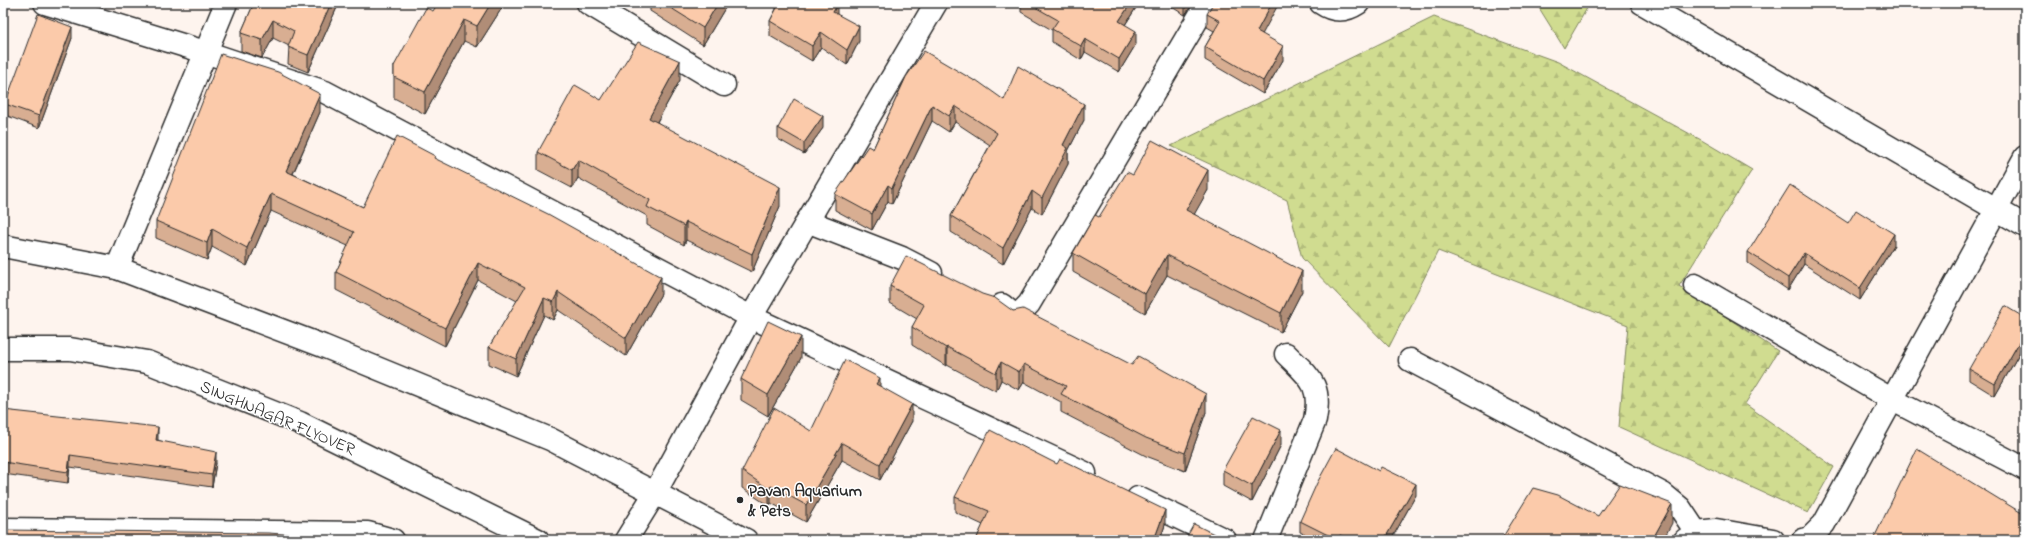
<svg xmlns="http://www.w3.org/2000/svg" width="2028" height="543" viewBox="0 0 2028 543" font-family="'Indie Flower',sans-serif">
  <defs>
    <pattern id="forest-firs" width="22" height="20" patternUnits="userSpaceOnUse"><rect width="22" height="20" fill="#d0dc90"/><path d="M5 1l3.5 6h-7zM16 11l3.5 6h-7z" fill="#b3bd7c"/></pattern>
  </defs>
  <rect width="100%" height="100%" fill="#fef4ee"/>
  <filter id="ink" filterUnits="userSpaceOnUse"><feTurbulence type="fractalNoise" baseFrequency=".025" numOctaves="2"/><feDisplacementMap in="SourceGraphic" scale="8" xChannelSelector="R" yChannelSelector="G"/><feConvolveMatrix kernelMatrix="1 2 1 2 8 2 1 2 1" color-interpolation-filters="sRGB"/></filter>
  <g filter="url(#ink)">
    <g fill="url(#forest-firs)" stroke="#7e845e">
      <polygon points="1536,3 1590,3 1564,48"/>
      <polygon points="1434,17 1558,62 1703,141 1752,170 1679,286 1778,351 1745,404 1834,467 1808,513 1619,427 1628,325 1438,251 1389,347 1302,258 1287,200 1171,146"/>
    </g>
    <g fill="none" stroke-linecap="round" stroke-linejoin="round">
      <g stroke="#2b2b2b" stroke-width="25">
        <g id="minor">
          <polyline points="45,3 205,52 325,92 751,317 1085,473"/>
          <polyline points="588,3 724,85"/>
          <path d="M1321 3C1334 12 1346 11 1358 3"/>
          <polyline points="1642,3 2025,226"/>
          <polyline points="807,221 902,258 931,273"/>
          <polyline points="3,246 117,268 323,346 550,439 746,540"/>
          <polyline points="117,268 226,3"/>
          <polyline points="1695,285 1891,399 2025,469"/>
          <polyline points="1002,305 1016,317 1029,304 1207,3"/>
          <polyline points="1410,360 1663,494 1680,508 1696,532"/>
          <polyline points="1138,498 1225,540"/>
          <polyline points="3,529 368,533 393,540"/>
          <polyline points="626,540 655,493 751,317 936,3"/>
          <path d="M1266 540 1315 420C1322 384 1310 378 1286 354"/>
          <polyline points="1685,540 1696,532 1716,530 1773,540"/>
          <polyline points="1803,540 1810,538 1824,524 2025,157"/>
        </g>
      </g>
      <g stroke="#2b2b2b" stroke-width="25">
        <polyline id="major" points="3,349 70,349 147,362 300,423 538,540"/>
      </g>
      <use href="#minor" stroke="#fff" stroke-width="22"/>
      <use href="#major" stroke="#fff" stroke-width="22"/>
    </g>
    <g fill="#d8ae92" stroke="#2b2b2b">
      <polygon points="254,3 339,3 308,72 288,64 289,46 273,38 262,58 241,51 241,33"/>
      <polygon points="505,3 477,47 464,41 425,114 394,98 394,66 433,11"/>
      <polygon points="650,3 728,3 703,45 650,11"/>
      <polygon points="776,3 834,3 837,15 859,41 847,65 821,47 812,61 770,36 770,21 776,9"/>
      <polygon points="1021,3 1139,3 1125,25 1136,44 1119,72 1085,52 1081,60 1052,42 1052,30 1021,12"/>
      <polygon points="1165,3 1193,3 1185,15"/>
      <polygon points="1207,14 1262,34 1283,60 1263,94 1205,60 1205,47 1214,31 1207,27"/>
      <polygon points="72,38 39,128 5,115 5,104"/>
      <polygon points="906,77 1004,100 1084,120 1068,151 1068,164 1042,214 1032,208 1003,264 951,232 951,216 990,145 955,122 949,132 932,121 892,204 888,201 872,230 835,210 835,194 873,149"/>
      <polygon points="680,80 657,122 780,206 752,272 686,240 684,245 647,225 647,216 578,178 572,188 538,170 538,152 601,100"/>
      <polygon points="320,112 293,174 363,207 435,159 661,294 626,356 558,310 553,320 544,315 516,376 489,364 489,347 517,301 478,280 445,346 336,290 336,272 348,246 271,211 247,266 212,247 207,260 156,238 156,221"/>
      <polygon points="778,128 823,128 804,154 778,139"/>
      <polygon points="1133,175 1208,190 1194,214 1302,291 1281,332 1167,275 1145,313 1073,272 1073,253"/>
      <polygon points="1848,223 1894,245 1860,300 1804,264 1788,290 1748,263 1748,252"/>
      <polygon points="890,286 1013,311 1206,412 1185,471 1146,456 1061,412 1061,402 1024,382 1019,390 1001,380 996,391 947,365 946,366 912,345 912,327 917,319 890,303"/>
      <polygon points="2025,318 2025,343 1995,396 1969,380 1969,369"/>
      <polygon points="801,358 768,416 741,400 741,379"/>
      <polygon points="880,387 912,421 880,480 842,460 806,522 771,503 769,506 742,488 742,471 811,431"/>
      <polygon points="3,410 158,440 216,463 212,487 70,467 68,483 3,474"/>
      <polygon points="1281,445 1252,502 1223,486 1223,470"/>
      <polygon points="1416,495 1391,540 1316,540 1300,532 1300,521"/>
      <polygon points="955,497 1165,525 1160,540 976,540 983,525 955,512"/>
    </g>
    <g fill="#b08d77" stroke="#2b2b2b">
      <polygon points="331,3 339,3 308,72 308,55"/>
      <polygon points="491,3 505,3 477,47 477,26"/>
      <polygon points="718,3 728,3 703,45 703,28"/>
      <polygon points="1131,3 1139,3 1119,34 1119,21"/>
      <polygon points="1185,3 1193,3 1185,15"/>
      <polygon points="1272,3 1279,3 1257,44 1257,31"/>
      <polygon points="837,5 837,20 833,12"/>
      <polygon points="273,20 273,38 262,58 262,40"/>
      <polygon points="464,20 464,41 425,114 425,92"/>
      <polygon points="859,26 859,41 847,65 847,50"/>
      <polygon points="72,27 72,38 39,128 39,116"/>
      <polygon points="1136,31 1136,44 1119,72 1119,59"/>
      <polygon points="821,32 821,47 812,61 812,46"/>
      <polygon points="1085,39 1085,52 1081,60 1081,46"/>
      <polygon points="1283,46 1283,60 1263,94 1263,81"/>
      <polygon points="680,61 680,80 649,136 649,118"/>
      <polygon points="320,94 320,112 286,189 286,171"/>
      <polygon points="1084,104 1084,120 1068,151 1068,164 1042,214 1042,198 1063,145"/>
      <polygon points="932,105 932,121 892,204 892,188"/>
      <polygon points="955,106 955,122 949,132 949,116"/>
      <polygon points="823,116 823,128 804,154 804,143"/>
      <polygon points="578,160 578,178 572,188 572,170"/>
      <polygon points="1208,170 1208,190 1186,229 1186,210"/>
      <polygon points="888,185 888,201 872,230 872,214"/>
      <polygon points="780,187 780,206 752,272 752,254"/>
      <polygon points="1032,191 1032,208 1003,264 1003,248"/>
      <polygon points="271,194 271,211 247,266 247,248"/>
      <polygon points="686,222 686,240 684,245 684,226"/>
      <polygon points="212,229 212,247 207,260 207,243"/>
      <polygon points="1894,234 1894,245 1860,300 1860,288"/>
      <polygon points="1804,253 1804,264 1788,290 1788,278"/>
      <polygon points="1167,255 1167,275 1145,313 1145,294"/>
      <polygon points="478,263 478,280 445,346 445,328"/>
      <polygon points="1302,271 1302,291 1281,332 1281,313"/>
      <polygon points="661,277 661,294 626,356 626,338"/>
      <polygon points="558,292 558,310 553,320 553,302"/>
      <polygon points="544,298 544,315 516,376 516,359"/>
      <polygon points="2025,332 2025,343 1995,396 1995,384"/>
      <polygon points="801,337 801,358 768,416 768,395"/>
      <polygon points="947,347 947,365 946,366 946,348"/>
      <polygon points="1001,362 1001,380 996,391 996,373"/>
      <polygon points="1024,364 1024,382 1019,390 1019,372"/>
      <polygon points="880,378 880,395 876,384"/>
      <polygon points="1206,394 1206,412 1185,471 1185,453"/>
      <polygon points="912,404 912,421 880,480 880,464"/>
      <polygon points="158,427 158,439 156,452 156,440"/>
      <polygon points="1281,430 1281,445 1252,502 1252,486"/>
      <polygon points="842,443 842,460 806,522 806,505"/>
      <polygon points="216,452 216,463 212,487 212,475"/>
      <polygon points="70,455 70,467 68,483 68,472"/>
      <polygon points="1416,484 1416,495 1391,540 1384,540"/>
      <polygon points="771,486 771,503 769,506 769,489"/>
      <polygon points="1672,504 1672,523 1663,540 1652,540"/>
      <polygon points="1165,510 1165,525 1160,540 1154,540"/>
    </g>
    <g fill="#fbcaaa" stroke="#2b2b2b">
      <polygon points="254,3 331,3 308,55 288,47 294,31 273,20 262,40 241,33"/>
      <polygon points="438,3 491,3 477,26 464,20 425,92 394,77 394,66 426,8 433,11"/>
      <polygon points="663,3 718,3 703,28"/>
      <polygon points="778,3 834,3 837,5 833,12 859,26 847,50 821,32 812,46 770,21 779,4"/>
      <polygon points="1028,3 1131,3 1119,21 1136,31 1119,59 1085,39 1081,46 1052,29 1058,20"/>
      <polygon points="1213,3 1272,3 1257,31 1283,46 1263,81 1205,47 1220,21 1207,14"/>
      <polygon points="38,14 72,27 39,116 5,104"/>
      <polygon points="638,42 680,61 649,118 780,187 752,254 686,222 684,226 647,207 650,200 578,160 572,170 538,152 575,85 601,100"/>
      <polygon points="924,51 975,81 976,80 1004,100 1018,66 1084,104 1063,145 1068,148 1042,198 1032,191 1003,248 951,216 997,133 955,106 949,116 932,105 892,188 888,185 872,214 835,194 868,146 873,149 906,77"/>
      <polygon points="221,54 278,72 320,94 286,171 363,207 397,136 435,156 434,158 548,214 661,277 626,338 558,292 553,302 544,298 516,359 489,347 525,287 478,263 445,328 336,272 354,232 271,194 247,248 212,229 207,243 156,221"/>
      <polygon points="794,99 823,116 804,143 778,128"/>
      <polygon points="1152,140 1208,170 1186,210 1302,271 1281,313 1167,255 1145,294 1073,253 1095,215 1099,217 1127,172 1133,175"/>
      <polygon points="1790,185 1848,223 1856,210 1894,234 1860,288 1804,253 1788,278 1748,252"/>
      <polygon points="906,256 982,294 995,298 1013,311 1023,309 1132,365 1138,356 1206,394 1185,453 1146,438 1061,394 1066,386 1024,364 1019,372 1001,362 996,373 947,347 946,348 912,327 924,305 890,286"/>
      <polygon points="2005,306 2025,318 2025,332 1995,384 1969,369"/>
      <polygon points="768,321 801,337 768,395 741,379"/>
      <polygon points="845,360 880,378 876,384 912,404 880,464 842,443 806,505 771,486 769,489 742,471 774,408 811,431"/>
      <polygon points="3,410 158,427 156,440 216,452 212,475 70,455 68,472 3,462"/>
      <polygon points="1253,416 1281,430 1252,486 1223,470"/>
      <polygon points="990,430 1057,464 1060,459 1165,510 1154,540 976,540 989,511 955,497"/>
      <polygon points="1336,448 1379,471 1381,467 1416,484 1384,540 1350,540 1340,535 1338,540 1300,521 1317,483"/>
      <polygon points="1917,449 2025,515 2025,540 1873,540"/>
      <polygon points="1620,484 1672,504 1652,540 1501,540 1533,488 1558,495 1598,516"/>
      <polygon points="1194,524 1226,540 1185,540"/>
      <polygon points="3,530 268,533 369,540 3,540"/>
    </g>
  </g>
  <circle fill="#2b2b2b" stroke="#fff" stroke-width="1.5" cx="740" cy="500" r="4"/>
  <g text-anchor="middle" stroke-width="3" stroke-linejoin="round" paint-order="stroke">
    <g font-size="17" fill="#2b2b2b" stroke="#fff">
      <text transform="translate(278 417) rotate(23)" y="6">SINGHNAGAR FLYOVER</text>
    </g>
    <g font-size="17" font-weight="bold" fill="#2b2b2b" stroke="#fff" text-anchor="start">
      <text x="748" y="496">Pavan Aquarium<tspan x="748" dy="20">&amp; Pets</tspan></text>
    </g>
  </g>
  <rect width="2028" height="543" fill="none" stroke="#fff" stroke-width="16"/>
  <rect x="8" y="8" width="2012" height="527" fill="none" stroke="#2b2b2b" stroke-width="1.5" filter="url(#ink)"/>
</svg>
